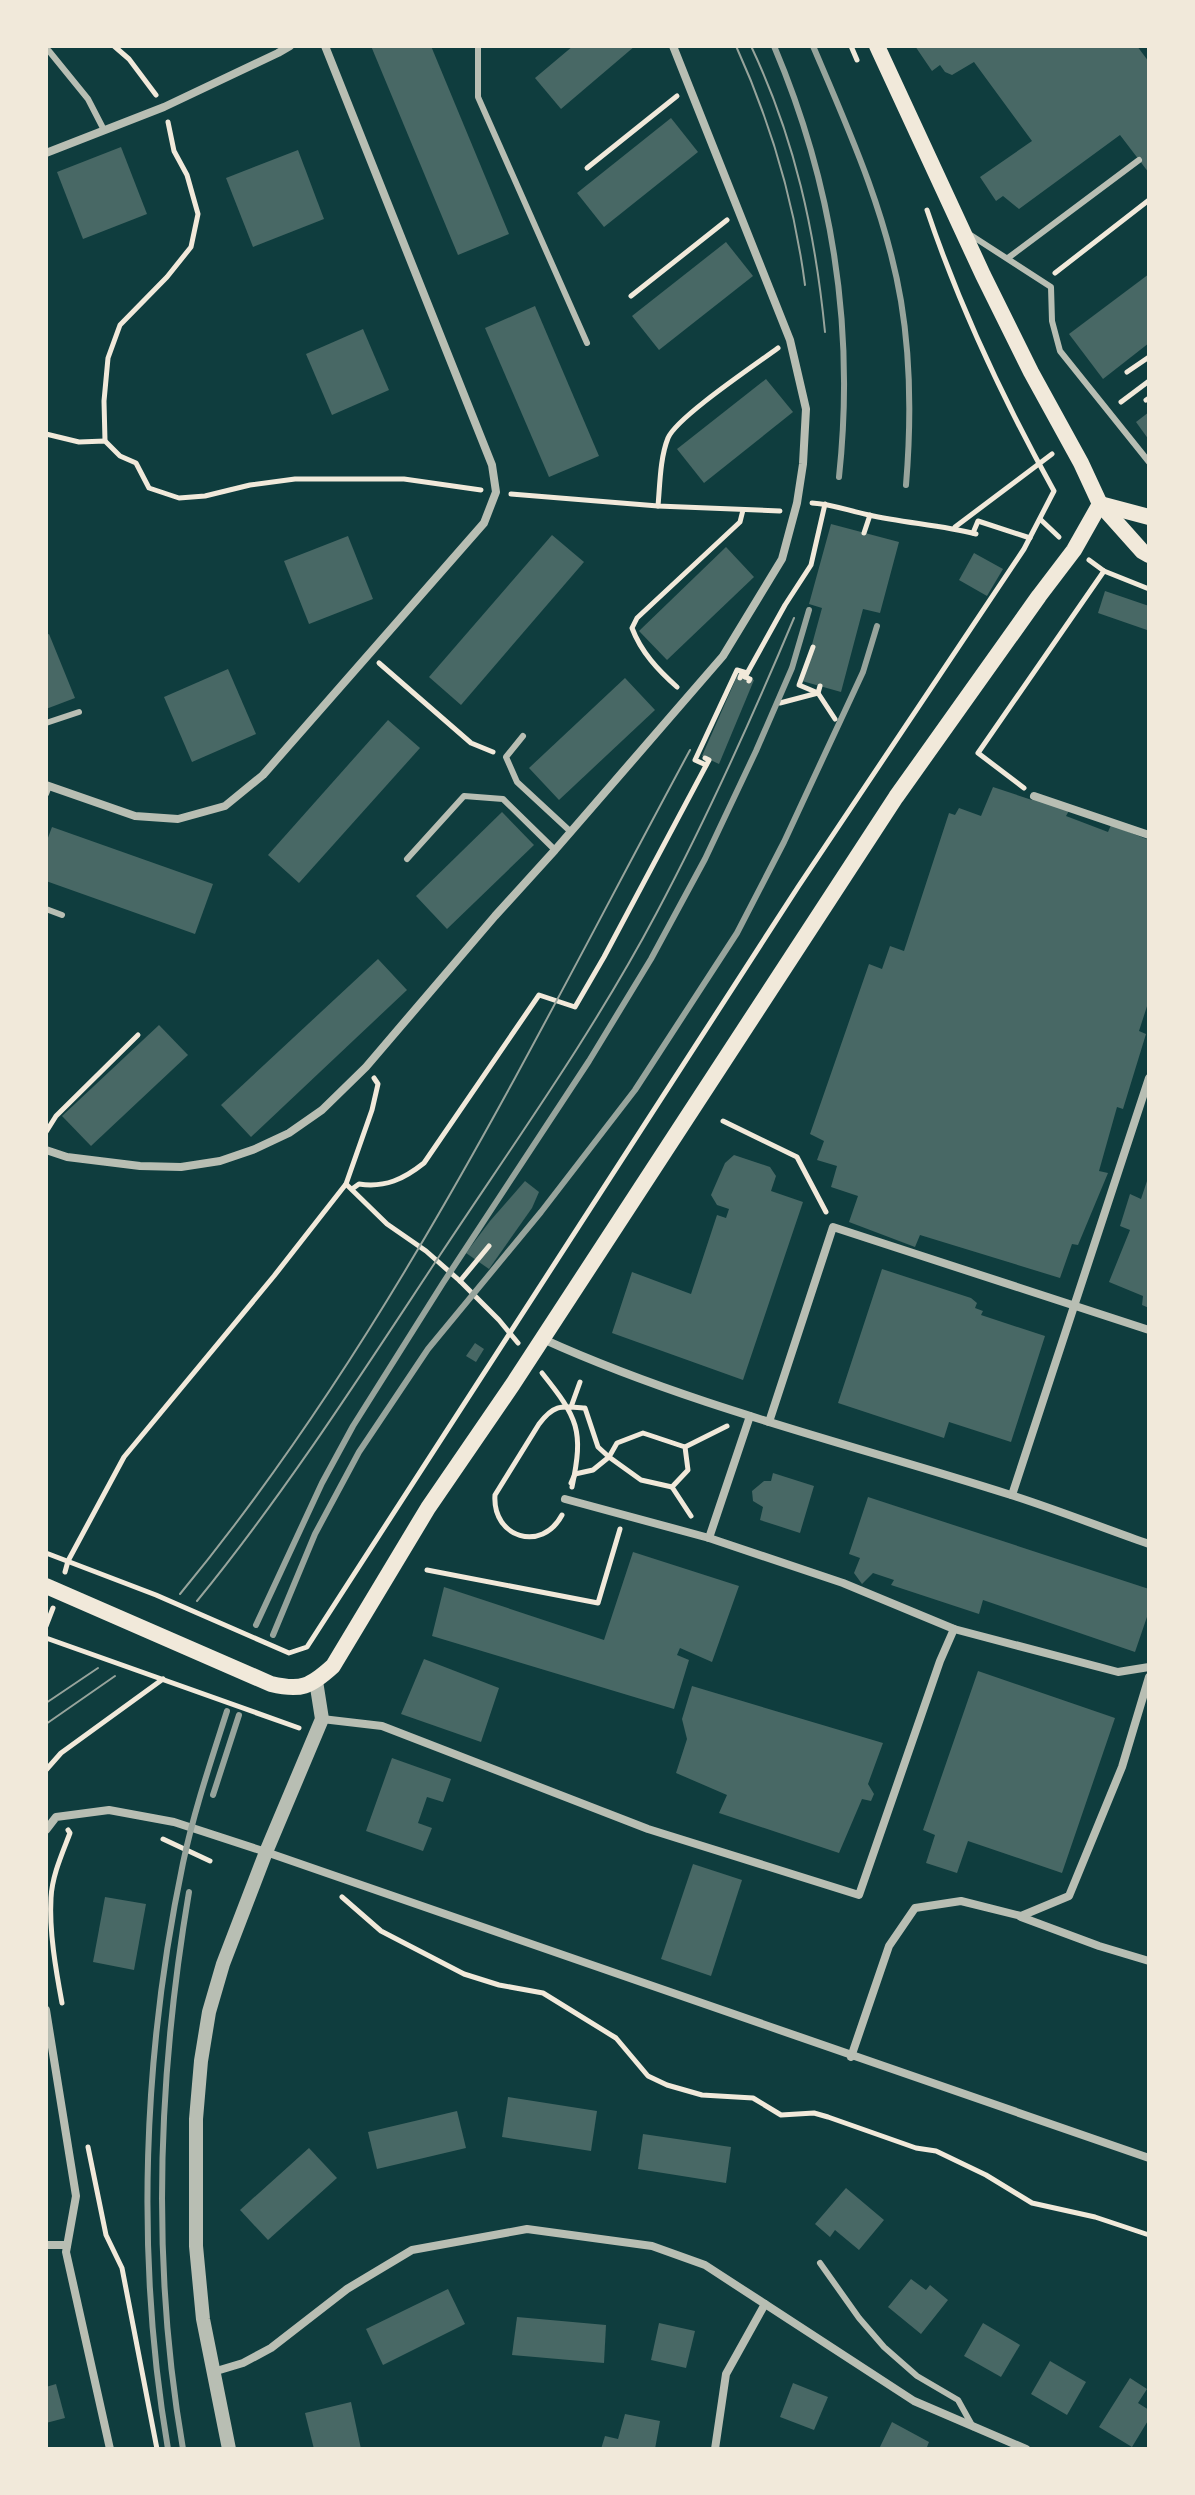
<svg xmlns="http://www.w3.org/2000/svg" width="1195" height="2495" viewBox="0 0 1195 2495" font-family="'Roboto Serif',serif">
  <rect width="100%" height="100%" fill="#0f3d3e"/>
  <g fill="#486865">
    <polygon points="371,46 431,46 509,234 458,255"/>
    <polygon points="573,46 635,46 561,109 535,78"/>
    <polygon points="915,46 1137,46 1149,62 1149,173 1120,135 1019,209 1003,196 996,201 980,177 1032,141 974,62 952,75 945,72 940,65 932,71"/>
    <polygon points="671,118 698,152 604,227 577,193"/>
    <polygon points="121,147 147,214 83,239 57,172"/>
    <polygon points="298,150 324,219 253,247 226,178"/>
    <polygon points="726,242 753,276 659,350 632,316"/>
    <polygon points="1149,274 1149,343 1103,379 1069,334"/>
    <polygon points="535,306 599,456 549,477 485,328"/>
    <polygon points="363,329 389,390 332,415 306,354"/>
    <polygon points="766,379 793,412 704,483 677,449"/>
    <polygon points="1149,412 1149,440 1136,422"/>
    <polygon points="831,524 899,542 880,613 863,609 841,692 802,681 822,608 809,604"/>
    <polygon points="552,535 584,562 461,705 429,677"/>
    <polygon points="348,536 373,599 309,624 284,561"/>
    <polygon points="726,547 754,577 667,660 639,631"/>
    <polygon points="974,553 1003,569 987,596 959,580"/>
    <polygon points="1105,591 1149,606 1147,630 1098,613"/>
    <polygon points="49,634 75,698 46,709 46,635"/>
    <polygon points="228,669 256,734 192,762 164,697"/>
    <polygon points="738,674 754,680 719,764 702,756"/>
    <polygon points="625,678 655,710 559,800 529,768"/>
    <polygon points="388,720 420,748 299,883 268,855"/>
    <polygon points="993,787 1032,800 1034,796 1070,809 1066,816 1108,832 1111,825 1149,840 1149,1000 1139,1031 1146,1034 1123,1109 1117,1107 1099,1171 1108,1173 1078,1245 1072,1244 1060,1278 920,1235 915,1247 849,1222 858,1196 831,1187 837,1166 817,1160 824,1141 810,1134 869,964 882,969 890,946 904,951 949,813 955,815 959,808 981,816"/>
    <polygon points="502,812 534,845 447,929 416,896"/>
    <polygon points="52,827 213,884 195,934 46,881 46,843"/>
    <polygon points="378,959 407,990 251,1137 221,1105"/>
    <polygon points="159,1025 188,1055 91,1146 62,1116"/>
    <polygon points="734,1155 770,1167 776,1176 771,1191 803,1202 743,1380 612,1333 632,1272 691,1294 717,1215 726,1218 729,1209 717,1205 711,1195 725,1163"/>
    <polygon points="1149,1175 1149,1308 1142,1305 1143,1296 1109,1282 1130,1230 1120,1226 1130,1194 1141,1199"/>
    <polygon points="525,1181 539,1192 532,1208 489,1269 466,1253 490,1221"/>
    <polygon points="882,1269 971,1298 977,1303 975,1308 983,1311 981,1315 1045,1336 1011,1442 949,1422 944,1438 838,1403"/>
    <polygon points="475,1343 484,1349 476,1362 466,1356"/>
    <polygon points="773,1473 814,1486 800,1533 760,1520 763,1507 753,1501 752,1491 764,1481 771,1481"/>
    <polygon points="868,1497 1149,1589 1149,1611 1135,1652 983,1600 979,1614 891,1585 894,1580 873,1573 862,1584 854,1573 860,1558 849,1554"/>
    <polygon points="633,1552 739,1586 712,1662 680,1648 677,1655 689,1660 674,1709 432,1636 444,1587 604,1640"/>
    <polygon points="424,1659 499,1688 481,1742 401,1714"/>
    <polygon points="978,1671 1115,1718 1062,1873 968,1841 957,1873 926,1863 935,1835 923,1830"/>
    <polygon points="692,1686 883,1743 868,1784 874,1794 871,1801 862,1799 839,1853 719,1813 727,1795 676,1773 687,1739 682,1719"/>
    <polygon points="392,1758 451,1779 443,1802 427,1797 418,1823 432,1828 423,1851 366,1831"/>
    <polygon points="693,1864 742,1880 711,1976 661,1959"/>
    <polygon points="105,1897 146,1904 134,1970 93,1962"/>
    <polygon points="508,2097 597,2111 591,2151 502,2137"/>
    <polygon points="457,2111 466,2148 377,2169 368,2132"/>
    <polygon points="643,2134 731,2147 726,2183 638,2169"/>
    <polygon points="309,2148 337,2178 268,2240 240,2210"/>
    <polygon points="846,2188 884,2220 859,2250 835,2230 830,2237 815,2224"/>
    <polygon points="911,2279 926,2290 930,2285 948,2300 921,2334 888,2307"/>
    <polygon points="448,2289 465,2324 383,2365 366,2329"/>
    <polygon points="517,2317 606,2325 604,2363 512,2355"/>
    <polygon points="659,2323 695,2331 686,2368 651,2360"/>
    <polygon points="983,2323 1020,2345 1001,2377 964,2356"/>
    <polygon points="1050,2361 1086,2382 1067,2415 1031,2394"/>
    <polygon points="1130,2378 1147,2389 1138,2403 1149,2410 1149,2419 1132,2447 1099,2427"/>
    <polygon points="793,2383 828,2397 814,2430 780,2417"/>
    <polygon points="56,2384 65,2418 46,2423 46,2387"/>
    <polygon points="351,2402 361,2449 314,2449 305,2413"/>
    <polygon points="625,2414 660,2421 655,2449 601,2449 605,2436 618,2439"/>
    <polygon points="892,2422 929,2442 927,2447 932,2449 879,2449"/>
  </g>
  <g fill="none" stroke-linecap="round" stroke-linejoin="round">
    <g stroke="#f1e9da" stroke-width="5">
      <polyline points="114,46 129,59 156,95"/>
      <polyline points="851,46 857,60"/>
      <polyline points="587,168 677,96"/>
      <polyline points="1055,273 1149,200"/>
      <polyline points="631,296 727,220"/>
      <polyline points="1127,372 1149,357"/>
      <polyline points="1146,400 1149,398"/>
      <polyline points="1121,402 1149,381"/>
      <polyline points="46,434 79,442 105,441 120,456 136,463 149,488 179,498 205,496 250,485 295,479 404,479 481,490"/>
      <polyline points="105,441 104,401 108,358 120,325 167,277 191,247 198,214 187,175 174,151 168,122"/>
      <polyline points="511,494 658,506 780,511"/>
      <path d="M812 503C832 504 849 511 869 515 904 523 941 525 976 534"/>
      <path d="M658 506C660 484 660 458 668 438 677 417 755 365 778 348"/>
      <polyline points="1040,519 1059,537"/>
      <polyline points="955,527 1052,454"/>
      <polyline points="864,533 870,515"/>
      <polyline points="973,533 978,521 1030,538"/>
      <polyline points="1089,560 1104,571 1149,589"/>
      <polyline points="813,647 799,685 818,693 820,686"/>
      <polyline points="379,663 471,743 493,752"/>
      <polyline points="745,677 785,605 811,565 825,504"/>
      <polyline points="740,678 741,675 750,679 749,681"/>
      <path d="M677 687C658 670 641 652 632 628L637 618 740 522 743 510"/>
      <polyline points="780,703 818,693 835,719"/>
      <polyline points="706,765 695,760 737,670 747,673"/>
      <polyline points="1024,788 978,753 1104,571"/>
      <polyline points="723,1121 797,1157 826,1212"/>
      <polyline points="46,1132 56,1116 138,1035"/>
      <polyline points="346,1184 387,1224 426,1251 460,1281 499,1320 518,1343"/>
      <path d="M352 1189 359 1184C385 1188 404 1179 424 1163L539 995 575 1007 604 957 709 760 705 758"/>
      <polyline points="460,1281 489,1246"/>
      <path d="M542 1373C578 1418 584 1430 572 1487"/>
      <polyline points="571,1407 580,1382"/>
      <polygon points="643,1433 685,1447 688,1470 672,1487 641,1480 609,1457 617,1443"/>
      <polyline points="685,1447 727,1426"/>
      <polyline points="672,1487 691,1516"/>
      <path d="M562 1515C542 1553 492 1538 495 1495L539 1424C554 1404 561 1406 585 1408L598 1447 609 1457 593 1470 575 1474 571 1483"/>
      <path d="M46 1553 156 1595 289 1653 307 1647 798 887 1024 549 1054 491C1004 401 960 308 927 210"/>
      <polyline points="427,1570 598,1603 620,1529"/>
      <polyline points="65,1572 68,1561 124,1457 274,1276 346,1184 372,1110 378,1084 374,1078"/>
      <polyline points="46,1626 53,1608"/>
      <polyline points="46,1638 299,1728"/>
      <polyline points="46,1770 61,1753 163,1679"/>
      <polyline points="163,1839 210,1861"/>
      <polyline points="342,1897 381,1931 464,1974 499,1985 543,1993 616,2038 648,2076 667,2085 702,2095 753,2098 781,2115 814,2113 828,2117 916,2148 936,2151 986,2175 1032,2203 1095,2217 1149,2235"/>
      <path d="M62 2003C56 1971 49 1931 51 1898 52 1876 62 1854 70 1833L68 1830"/>
      <polyline points="88,2147 106,2235 122,2268 157,2449"/>
    </g>
    <g stroke="#b8beb3" stroke-width="6">
      <polyline points="478,46 478,97 587,343"/>
      <polyline points="49,51 88,99 104,130"/>
      <polyline points="969,234 1051,287 1052,321 1060,351 1149,462"/>
      <polyline points="1008,258 1139,160"/>
      <polyline points="46,723 79,712"/>
      <polyline points="523,736 506,757 517,782 571,832"/>
      <polyline points="46,794 49,786"/>
      <polyline points="407,859 464,796 503,799 555,850"/>
      <polyline points="46,909 62,915"/>
      <polyline points="820,2263 859,2318 884,2347 917,2376 958,2400 973,2427"/>
    </g>
    <g stroke="#b8beb3" stroke-width="8">
      <polyline points="46,153 164,107 278,53 290,46"/>
      <polyline points="46,785 135,816 178,819 225,806 263,775 484,523 496,492 492,465 325,46"/>
      <polyline points="1034,796 1149,835"/>
      <polyline points="46,1150 67,1157 140,1166 181,1167 220,1161 255,1149 289,1133 322,1110 366,1067 495,916 555,850 723,656 782,559 797,503 803,464 806,409 790,340 673,46"/>
      <path d="M543 1339C693 1407 855 1445 1011 1495 1058 1510 1103 1528 1149 1544"/>
      <polyline points="769,1422 833,1227 1149,1330"/>
      <polyline points="1012,1495 1149,1078"/>
      <polyline points="565,1499 709,1538 750,1416"/>
      <polyline points="709,1538 843,1583 954,1629 1118,1672 1149,1667"/>
      <polyline points="322,1719 382,1726 648,1829 859,1895 940,1661 954,1629"/>
      <polyline points="46,1830 56,1817 109,1810 174,1822 266,1852 1149,2158"/>
      <polyline points="1021,1917 1099,1946 1149,1961"/>
      <polyline points="46,2010 76,2196 66,2252 110,2449"/>
      <polyline points="851,2057 889,1946 915,1908 961,1901 1021,1916 1069,1896 1122,1767 1149,1677"/>
      <polyline points="46,2245 67,2245"/>
      <polyline points="213,2372 243,2363 271,2348 347,2289 412,2250 527,2229 652,2246 705,2265 914,2401 1026,2449"/>
      <polyline points="715,2449 726,2374 765,2304"/>
    </g>
    <polyline stroke="#b8beb3" stroke-width="14" points="229,2449 203,2319 196,2246 196,2119 201,2061 209,2012 223,1964 266,1852 322,1719 316,1681"/>
    <g stroke="#f1e9da" stroke-width="16">
      <polyline points="877,46 983,275 1031,372 1081,463 1100,504 1142,551 1149,555"/>
      <polyline points="1100,504 1149,517"/>
      <path d="M46 1586 271 1684C301 1691 310 1687 333 1666L428 1508 513 1384 896 797 1039 596 1074 550 1100 504"/>
    </g>
    <g stroke="#97a49c" stroke-width="2">
      <path d="M736 46C771 123 794 201 805 285"/>
      <path d="M751 46C795 139 815 231 825 332"/>
      <path d="M180 1594C390 1340 534 1039 690 750"/>
      <path d="M197 1601C286 1492 362 1373 440 1255 514 1143 593 1033 656 914 707 818 752 718 794 618"/>
      <polyline points="46,1703 98,1668"/>
      <polyline points="46,1724 115,1676"/>
    </g>
    <g stroke="#97a49c" stroke-width="6">
      <path d="M774 46C832 183 855 329 839 477"/>
      <path d="M813 46C848 128 886 212 901 301 911 361 911 425 906 485"/>
      <polyline points="256,1625 322,1483 353,1426 443,1283 589,1061 651,959 705,859 756,751 792,668 809,610"/>
      <polyline points="273,1635 315,1534 359,1452 428,1349 541,1212 635,1090 737,933 784,842 863,672 877,626"/>
      <polyline points="213,1795 239,1715"/>
      <path d="M168 2449C135 2256 143 2054 183 1863 194 1811 211 1761 227 1711"/>
      <path d="M183 2449C151 2265 158 2075 189 1892"/>
    </g>
  </g>
  <rect width="1195" height="2495" fill="none" stroke="#f1e9da" stroke-width="96"/>
</svg>
